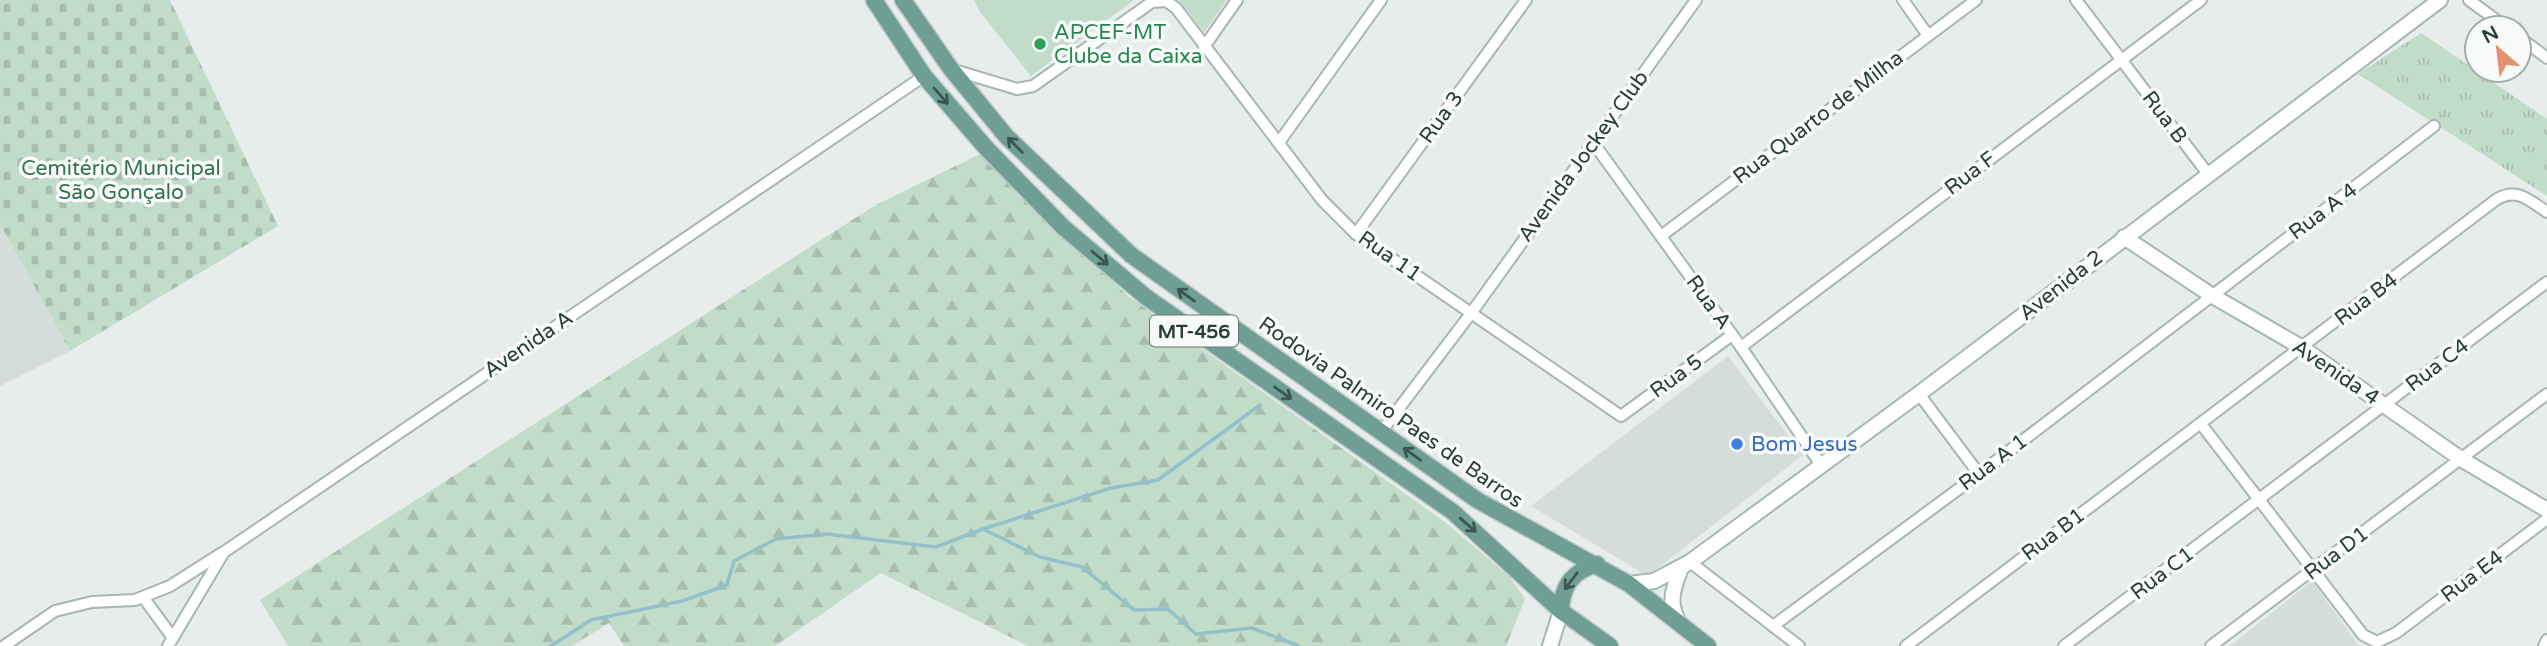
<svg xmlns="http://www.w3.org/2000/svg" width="2547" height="646" viewBox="0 0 2547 646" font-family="'Varela Round',sans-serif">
  <defs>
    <pattern id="forest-firs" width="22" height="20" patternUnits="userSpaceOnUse" patternTransform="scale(1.75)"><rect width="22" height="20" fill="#c2dcca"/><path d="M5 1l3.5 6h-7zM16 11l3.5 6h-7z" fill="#a7beae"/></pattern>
    <pattern id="cemetery-stones" width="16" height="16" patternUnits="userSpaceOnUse" patternTransform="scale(1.75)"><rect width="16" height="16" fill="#c2dcca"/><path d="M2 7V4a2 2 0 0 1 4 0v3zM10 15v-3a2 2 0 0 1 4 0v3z" fill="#a7beae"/></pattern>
    <pattern id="park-tufts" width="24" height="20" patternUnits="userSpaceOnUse" patternTransform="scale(1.75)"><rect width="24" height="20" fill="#c2dcca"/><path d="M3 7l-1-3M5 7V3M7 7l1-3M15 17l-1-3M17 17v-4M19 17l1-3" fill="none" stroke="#a7beae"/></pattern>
  </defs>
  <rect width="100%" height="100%" fill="#e6edeb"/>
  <g fill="#d4ddda">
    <polygon points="0,224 70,351 0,386"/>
    <polygon points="1728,356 1803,455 1654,571 1644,574 1531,506"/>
    <polygon points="2312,581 2359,646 2230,646"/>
  </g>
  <polygon fill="url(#forest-firs)" points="980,154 1128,296 1445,522 1510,577 1525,599 1506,646 1028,646 881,573 775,646 624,646 609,623 572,646 288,646 260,600 874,206"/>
  <polygon fill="url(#cemetery-stones)" points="0,0 170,0 278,226 70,351 0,224"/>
  <polygon fill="url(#park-tufts)" points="2421,33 2547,119 2547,196 2358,74"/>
  <g fill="#c2dcca">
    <polygon points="974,0 1134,0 1031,76 980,12"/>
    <polygon points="1179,0 1227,0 1204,32"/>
  </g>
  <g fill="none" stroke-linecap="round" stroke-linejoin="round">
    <g stroke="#94c0cc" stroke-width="3.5">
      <polyline points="983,529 1111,488 1158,480 1260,405"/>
      <polyline points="551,646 591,620 682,601 727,585 734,561 776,539 826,534 936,547 983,529 1040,557 1082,567 1134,610 1168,609 1196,634 1252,628 1299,646"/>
    </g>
    <g stroke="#a9b5b2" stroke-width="14">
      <g id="street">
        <polyline points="1903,0 1927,34"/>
        <polyline points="2076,0 2208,174"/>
        <polyline points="2469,0 2507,28"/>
        <polyline points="2519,37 2547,58"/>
        <polyline points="1204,47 1237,0"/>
        <polyline points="954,70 1017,89 1033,86 1152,2 1166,1 1176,8 1322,200 1356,234 1621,416 1732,335"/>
        <polyline points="1280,141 1381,0"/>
        <polyline points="1592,141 1741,347 1821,465"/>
        <polyline points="1356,234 1526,0"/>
        <polyline points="1661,236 1976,0"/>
        <polyline points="1741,347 2201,0"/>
        <polyline points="1919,394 1979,474"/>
        <polyline points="2201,424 2363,635 2377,642 2396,633 2547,519"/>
        <polyline points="1381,432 1472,312 1696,0"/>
        <polyline points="1690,562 1799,646"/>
        <polyline points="143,597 173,638"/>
        <polyline points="1773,626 1979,474 2434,126"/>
        <polyline points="4,646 55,611 92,602 135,600 170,586 222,553"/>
        <polyline points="168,646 224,552 924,76"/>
        <path d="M1906 646 2497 199C2517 187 2530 201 2547 212"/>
        <polyline points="2064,646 2547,282"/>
        <polyline points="2211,646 2547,394"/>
        <polyline points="2544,646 2547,640"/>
      </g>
    </g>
    <g stroke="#a6b8b3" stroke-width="18">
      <g id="secondary">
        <polyline points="2124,237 2211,295 2301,347 2461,459 2547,510"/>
        <polyline points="1629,584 1654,581 1690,562 1924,390 2440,0"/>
        <path d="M1677 619C1668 599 1674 587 1681 568"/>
        <polyline points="1550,646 1561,611"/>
      </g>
    </g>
    <g stroke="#c3c9c8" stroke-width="19">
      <g id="primary">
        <polyline points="874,0 924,76 987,149 1064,228 1146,297 1453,512 1561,611 1610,646"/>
        <polyline points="903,0 951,69 1006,136 1131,255 1477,500 1629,584 1708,646"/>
        <path d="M1561 611C1562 585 1572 572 1597 564"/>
      </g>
    </g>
    <use href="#street" stroke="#fff" stroke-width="10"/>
    <use href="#secondary" stroke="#fff" stroke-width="14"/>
    <use href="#primary" stroke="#6f9e95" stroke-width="16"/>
  </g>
  <defs><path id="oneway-shaft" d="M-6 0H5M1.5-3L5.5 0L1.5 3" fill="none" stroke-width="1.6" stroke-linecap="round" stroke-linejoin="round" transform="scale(1.75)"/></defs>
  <g stroke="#395650">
    <use href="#oneway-shaft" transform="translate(941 96) rotate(49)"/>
    <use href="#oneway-shaft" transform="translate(1015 145) rotate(-135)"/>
    <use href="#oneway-shaft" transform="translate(1100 258) rotate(40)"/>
    <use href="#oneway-shaft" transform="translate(1186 295) rotate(-145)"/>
    <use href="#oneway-shaft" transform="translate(1283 393) rotate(35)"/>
    <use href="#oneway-shaft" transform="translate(1412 454) rotate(-144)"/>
    <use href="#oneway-shaft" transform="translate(1468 525) rotate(41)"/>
    <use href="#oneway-shaft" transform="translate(1571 581) rotate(127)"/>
  </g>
  <circle fill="#2e9e5b" stroke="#f7faf9" stroke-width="2.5" cx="1040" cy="44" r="7"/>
  <circle fill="#3f7fe0" stroke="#f7faf9" stroke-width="2.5" cx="1737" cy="444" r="7"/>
  <g text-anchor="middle" stroke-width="7" stroke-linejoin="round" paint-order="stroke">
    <rect fill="#f7faf9" stroke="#657673" stroke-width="2" x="1150" y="315.5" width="88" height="31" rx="5"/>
    <g font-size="19" font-weight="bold" fill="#273e39">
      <text x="1194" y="338">MT-456</text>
    </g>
    <g font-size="21" fill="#27864d" stroke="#f7faf9" text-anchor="start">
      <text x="1054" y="39">APCEF-MT<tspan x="1054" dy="24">Clube da Caixa</tspan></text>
    </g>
    <g font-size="21" fill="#273e39" stroke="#f7faf9">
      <text transform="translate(1441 117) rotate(-54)" y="7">Rua 3</text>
      <text transform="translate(1818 117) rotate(-37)" y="7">Rua Quarto de Milha</text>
      <text transform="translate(2165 117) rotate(53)" y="7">Rua B</text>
      <text transform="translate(1583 156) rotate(-54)" y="7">Avenida Jockey Club</text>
      <text transform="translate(1970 173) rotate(-37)" y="7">Rua F</text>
      <text transform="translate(2323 211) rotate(-37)" y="7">Rua A 4</text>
      <text transform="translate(1390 256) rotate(35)" y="7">Rua 11</text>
      <text transform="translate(2061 285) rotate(-38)" y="7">Avenida 2</text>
      <text transform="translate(2366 299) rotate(-37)" y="7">Rua B4</text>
      <text transform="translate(1709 302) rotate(54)" y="7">Rua A</text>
      <text transform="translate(528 344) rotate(-34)" y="7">Avenida A</text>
      <text transform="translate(2437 365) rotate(-37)" y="7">Rua C4</text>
      <text transform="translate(2336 372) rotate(34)" y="7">Avenida 4</text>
      <text transform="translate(1676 376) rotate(-36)" y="7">Rua 5</text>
      <text transform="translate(1391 412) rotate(35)" y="7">Rodovia Palmiro Paes de Barros</text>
      <text transform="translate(1993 462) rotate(-37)" y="7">Rua A 1</text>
      <text transform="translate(2053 534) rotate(-37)" y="7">Rua B1</text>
      <text transform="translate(2336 553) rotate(-37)" y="7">Rua D1</text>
      <text transform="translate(2162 573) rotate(-37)" y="7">Rua C1</text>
      <text transform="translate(2472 576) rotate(-37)" y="7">Rua E4</text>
    </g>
    <g font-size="21" fill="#357150" stroke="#f7faf9">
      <text x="121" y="175">Cemitério Municipal<tspan x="121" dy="24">São Gonçalo</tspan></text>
    </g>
    <g font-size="21" fill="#366cbe" stroke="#f7faf9" text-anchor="start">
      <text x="1751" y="451">Bom Jesus</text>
    </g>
  </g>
  <g transform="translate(2498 49) rotate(332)"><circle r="33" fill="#f7faf9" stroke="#a4afac" stroke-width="2"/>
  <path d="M0-5L12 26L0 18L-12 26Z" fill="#e4926d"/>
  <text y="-10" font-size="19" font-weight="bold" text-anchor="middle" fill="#273e39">N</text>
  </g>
</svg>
